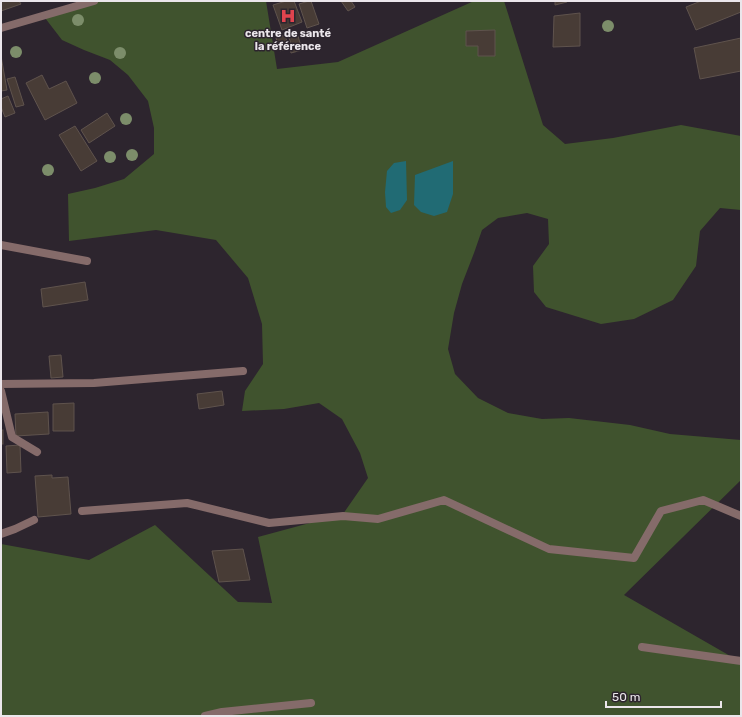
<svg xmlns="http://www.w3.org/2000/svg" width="742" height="717" viewBox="0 0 742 717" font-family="Rubik,sans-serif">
  <rect width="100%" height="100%" fill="#2d252e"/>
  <polygon fill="#40532e" points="91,1 266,1 277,69 338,62 474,1 504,1 543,125 565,144 613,138 681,125 741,136 741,210 720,208 700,231 696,266 673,300 634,319 601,324 546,307 534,292 533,266 549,244 548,219 527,213 498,218 482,230 474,253 462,284 454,313 448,349 455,374 478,398 508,413 542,419 569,418 630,425 670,434 741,440 741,480 624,595 732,657 741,658 741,716 1,716 1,544 89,560 155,525 238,602 272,603 258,537 343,514 368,478 360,453 342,419 319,403 284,409 242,411 245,391 263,364 262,324 248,278 216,240 156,230 69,241 68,194 95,188 124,179 154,154 154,128 148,101 128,75 110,60 84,50 62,40 42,14"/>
  <g fill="#216b74">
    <polygon points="406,161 407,200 400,210 391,213 386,207 385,192 387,171 394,163"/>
    <polygon points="453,161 453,194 447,212 434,216 421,212 414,205 415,175"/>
  </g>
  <g fill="#483c36" stroke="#5f534d">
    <polygon points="1,1 19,1 21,4 1,11"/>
    <polygon points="286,1 294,1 302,22 282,30 273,5"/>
    <polygon points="309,1 311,1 319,24 307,28 299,4"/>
    <polygon points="341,1 351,1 355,7 348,11"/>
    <polygon points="555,1 566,1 567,2 555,5"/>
    <polygon points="701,1 741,1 741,12 696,30 686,7"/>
    <polygon points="580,13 580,46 553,47 554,16"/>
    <polygon points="495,30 495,56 478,56 478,46 466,46 466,31"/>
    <polygon points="285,35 289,48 280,51 276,38"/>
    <polygon points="298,36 302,50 291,53 289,44 291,44 289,38"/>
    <polygon points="741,38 741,71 700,79 694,48"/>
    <polygon points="1,56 7,90 1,91"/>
    <polygon points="42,75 49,89 66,81 77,103 45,120 26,83"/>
    <polygon points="15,77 24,105 16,107 7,79"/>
    <polygon points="8,96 15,113 5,117 1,107 1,99"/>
    <polygon points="107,113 115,126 89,143 81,130"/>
    <polygon points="75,126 97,161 81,171 59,135"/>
    <polygon points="85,282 88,300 43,307 41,289"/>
    <polygon points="61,355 63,377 51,378 49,356"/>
    <polygon points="222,391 224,405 199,409 197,394"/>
    <polygon points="74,403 74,431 53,431 53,404"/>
    <polygon points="48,412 49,434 16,436 15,414"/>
    <rect x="1" y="430" width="2" height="14"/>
    <polygon points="20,445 21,472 7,473 6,446"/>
    <polygon points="52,475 52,478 68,477 71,514 38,517 35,476"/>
    <polygon points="243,549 250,580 219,582 212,551"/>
  </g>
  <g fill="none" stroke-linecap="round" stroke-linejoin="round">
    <g stroke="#856b6a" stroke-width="8">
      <polyline points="1,28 94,1"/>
      <polyline points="1,245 87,261"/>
      <polyline points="1,384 94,383 243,371"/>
      <polyline points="1,391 12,437 37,452"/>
      <polyline points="82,511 187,503 269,523 343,516 378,519 444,500 549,549 634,558 661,511 703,500 741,516"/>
      <polyline points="1,534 15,529 34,520"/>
      <polyline points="642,647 741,661"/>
      <polyline points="205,716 222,712 311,703"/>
    </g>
  </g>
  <g fill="#7c8d6a">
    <circle cx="78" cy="20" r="6"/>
    <circle cx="608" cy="26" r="6"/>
    <circle cx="16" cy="52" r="6"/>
    <circle cx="120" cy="53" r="6"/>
    <circle cx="95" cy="78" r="6"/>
    <circle cx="126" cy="119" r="6"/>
    <circle cx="132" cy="155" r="6"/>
    <circle cx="110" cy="157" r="6"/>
    <circle cx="48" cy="170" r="6"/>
  </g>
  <defs>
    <g id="hospital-bare" transform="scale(1.2)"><path d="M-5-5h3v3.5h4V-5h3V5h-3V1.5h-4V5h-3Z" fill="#e0444e" stroke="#2d252e" stroke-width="2.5" paint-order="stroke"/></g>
  </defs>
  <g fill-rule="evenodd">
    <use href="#hospital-bare" x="288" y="16"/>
  </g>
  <g text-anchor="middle" stroke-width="3" stroke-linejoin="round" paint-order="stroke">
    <g font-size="11" font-weight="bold" fill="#ebe6eb" stroke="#2d252e">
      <text x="288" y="37">centre de santé<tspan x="288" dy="13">la référence</tspan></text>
    </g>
  </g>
  <rect width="742" height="717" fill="none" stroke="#ebe6eb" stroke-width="4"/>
  <path d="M606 701v6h115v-6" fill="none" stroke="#ebe6eb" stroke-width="2"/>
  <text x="612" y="701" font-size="12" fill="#ebe6eb" stroke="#2d252e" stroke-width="3" paint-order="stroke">50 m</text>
</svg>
